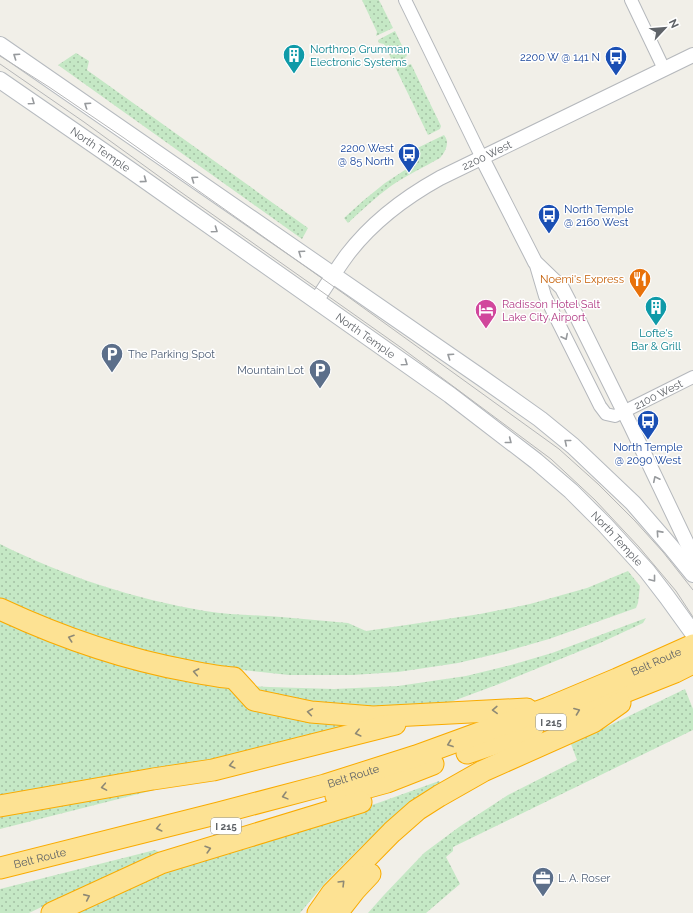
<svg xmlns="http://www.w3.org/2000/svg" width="693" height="913" viewBox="0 0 693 913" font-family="Raleway,sans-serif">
  <defs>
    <pattern id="grass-dots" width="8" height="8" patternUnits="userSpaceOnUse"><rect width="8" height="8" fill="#c5e8c5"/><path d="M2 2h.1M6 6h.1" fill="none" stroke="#a3c0a4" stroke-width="1.8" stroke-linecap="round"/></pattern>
  </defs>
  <rect width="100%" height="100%" fill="#f1efe8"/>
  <g fill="url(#grass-dots)">
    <polygon points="362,0 379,0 393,28 376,36 377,32"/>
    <polygon points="395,31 407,56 405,57 408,65 411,64 441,126 440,129 428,135 384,44 379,43 378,40"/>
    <polygon points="76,53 89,61 87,70 308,228 302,239 58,65"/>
    <path d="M444 135C450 142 446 151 440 158 424 167 407 175 391 186 376 197 362 210 348 223L344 218 364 200 385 183 411 166 399 157Z"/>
    <path d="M0 544C64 576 134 599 205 611 230 615 256 615 281 617 304 619 326 621 348 623L366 631 480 614 530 604 587 588 628 571 640 586 638 603 636 608 549 639 504 652 458 663 398 672 352 675H289L234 669 183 662 85 634 0 600Z"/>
    <polygon points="0,617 233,685 270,687 334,689 398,686 466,676 511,665 552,653 646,618 643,623 600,643 499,684 429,710 245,755 0,801"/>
    <polygon points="685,689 693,709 693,730 453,847 453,851 446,857 460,884 426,913 368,913 384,895 424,853 459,827 508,795 577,760 571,744"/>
    <polygon points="439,781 442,786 386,825 361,847 326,882 300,913 62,913 132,880 378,803"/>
    <polygon points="159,782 162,788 0,829 0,813"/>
    <polygon points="155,850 163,854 81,888 29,913 0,913 0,889"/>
  </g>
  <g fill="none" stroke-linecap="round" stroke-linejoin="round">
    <g stroke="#b5b8bc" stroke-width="14">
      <g id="minor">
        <polyline points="405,0 482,158"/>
        <polyline points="631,0 664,69"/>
        <path id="s1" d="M535 262 545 296 600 406 606 414 615 416 693 377"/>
      </g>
    </g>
    <g stroke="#b5b8bc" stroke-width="16">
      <g id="tertiary">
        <polyline points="482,158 535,262 562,288 577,317 630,424 693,556"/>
        <path id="s2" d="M316 301C326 286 336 270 347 255 372 222 404 198 440 178L693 55"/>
      </g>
    </g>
    <g stroke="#b6babf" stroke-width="18">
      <g id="secondary">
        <polyline points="0,45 482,378 540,419 573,446 633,503 671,547 693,574"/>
        <path id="s3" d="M0 80 129 169 450 395 536 461 571 491 605 525 647 571 667 597 693 633"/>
      </g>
    </g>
    <g stroke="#f9ab00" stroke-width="23">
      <g id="motorway">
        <path d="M0 609C60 637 123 659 189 671 204 674 219 677 234 678L254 700 311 712 373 717 527 709"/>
        <polyline points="564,716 675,672 693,663"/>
        <polyline points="467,753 502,741 533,728"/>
        <polyline points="336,796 387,782 433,764"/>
        <polyline points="0,806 153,779 213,770 395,724"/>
        <path id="s4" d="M0 868 219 813 325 785 416 756 548 708 617 679 693 645"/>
        <polyline points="52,913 161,863 361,802"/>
        <polyline points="318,913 332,893 392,832 417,810 439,796 483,771 593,722 620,703"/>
        <polyline points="337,913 355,890 370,874"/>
      </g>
    </g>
    <use href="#minor" stroke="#fff" stroke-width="12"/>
    <use href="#tertiary" stroke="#fff" stroke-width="14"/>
    <use href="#secondary" stroke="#fff" stroke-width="16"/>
    <use href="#motorway" stroke="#fde293" stroke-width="21"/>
    <g stroke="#b6b7b8" stroke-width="1">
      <polyline points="0,56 49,87 124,138 347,296 559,449 598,484 635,521 663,552 693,590"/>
      <polyline points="0,64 84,122 175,188 403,349 551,459 595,500 639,547 676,591 693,617"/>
    </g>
  </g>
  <defs><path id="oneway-chevron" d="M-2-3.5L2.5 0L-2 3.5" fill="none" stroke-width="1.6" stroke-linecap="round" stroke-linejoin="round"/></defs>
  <g stroke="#979a9d">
    <use href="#oneway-chevron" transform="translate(16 56) rotate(-146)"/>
    <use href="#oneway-chevron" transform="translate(32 102) rotate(35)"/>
    <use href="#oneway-chevron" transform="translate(87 105) rotate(-146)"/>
    <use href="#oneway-chevron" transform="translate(194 179) rotate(-145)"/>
    <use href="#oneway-chevron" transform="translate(144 180) rotate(36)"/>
    <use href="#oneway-chevron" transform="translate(215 230) rotate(35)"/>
    <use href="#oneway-chevron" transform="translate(301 253) rotate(-145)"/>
    <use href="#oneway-chevron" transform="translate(565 337) rotate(64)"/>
    <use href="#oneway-chevron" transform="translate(450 356) rotate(-146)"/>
    <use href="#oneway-chevron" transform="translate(405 363) rotate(35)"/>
    <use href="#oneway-chevron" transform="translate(509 441) rotate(38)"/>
    <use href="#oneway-chevron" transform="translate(567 442) rotate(-141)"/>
    <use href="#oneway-chevron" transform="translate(656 479) rotate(-116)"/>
    <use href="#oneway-chevron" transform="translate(659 533) rotate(-132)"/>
    <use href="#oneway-chevron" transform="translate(653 579) rotate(52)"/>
  </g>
  <g stroke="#8e8975">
    <use href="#oneway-chevron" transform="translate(71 638) rotate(-161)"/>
    <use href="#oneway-chevron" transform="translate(196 672) rotate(-169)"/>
    <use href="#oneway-chevron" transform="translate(495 710) rotate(178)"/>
    <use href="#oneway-chevron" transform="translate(577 711) rotate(-21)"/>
    <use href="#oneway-chevron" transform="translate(310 712) rotate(-171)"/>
    <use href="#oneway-chevron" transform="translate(358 733) rotate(166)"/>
    <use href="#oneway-chevron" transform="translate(450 744) rotate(160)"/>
    <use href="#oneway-chevron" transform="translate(232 765) rotate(166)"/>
    <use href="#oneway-chevron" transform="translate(104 787) rotate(170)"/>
    <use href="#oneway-chevron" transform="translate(285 796) rotate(165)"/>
    <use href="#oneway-chevron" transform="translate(159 828) rotate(166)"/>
    <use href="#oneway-chevron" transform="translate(208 849) rotate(-17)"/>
    <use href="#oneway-chevron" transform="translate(342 883) rotate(-45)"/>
    <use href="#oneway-chevron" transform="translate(87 897) rotate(-24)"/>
  </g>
  <defs>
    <g id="building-pin" transform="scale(1.15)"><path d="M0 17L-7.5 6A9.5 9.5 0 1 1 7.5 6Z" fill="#0f9aa8" stroke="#fff"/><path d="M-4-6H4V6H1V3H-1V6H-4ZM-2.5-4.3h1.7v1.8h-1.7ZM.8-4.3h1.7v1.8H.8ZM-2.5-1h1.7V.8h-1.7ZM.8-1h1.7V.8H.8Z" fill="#fff"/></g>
    <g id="bus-pin" transform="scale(1.15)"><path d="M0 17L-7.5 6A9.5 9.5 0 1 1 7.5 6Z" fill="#1a4fb4" stroke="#fff"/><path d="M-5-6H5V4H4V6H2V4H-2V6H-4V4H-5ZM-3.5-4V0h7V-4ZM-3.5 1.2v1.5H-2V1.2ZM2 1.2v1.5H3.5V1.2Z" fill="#fff"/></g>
    <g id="restaurant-pin" transform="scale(1.15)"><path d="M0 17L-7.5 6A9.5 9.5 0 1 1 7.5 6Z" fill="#e8710a" stroke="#fff"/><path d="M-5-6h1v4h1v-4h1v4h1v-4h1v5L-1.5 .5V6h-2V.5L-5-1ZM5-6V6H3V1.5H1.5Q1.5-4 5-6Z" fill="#fff"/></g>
    <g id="hotel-pin" transform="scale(1.15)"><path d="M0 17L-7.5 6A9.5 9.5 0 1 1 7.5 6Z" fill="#d1479c" stroke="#fff"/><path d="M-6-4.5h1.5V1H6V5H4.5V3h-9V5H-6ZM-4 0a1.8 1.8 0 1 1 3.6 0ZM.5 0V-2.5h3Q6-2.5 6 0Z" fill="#fff"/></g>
    <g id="parking-pin" transform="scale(1.15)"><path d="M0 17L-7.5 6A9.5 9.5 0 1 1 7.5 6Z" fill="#5c6f8a" stroke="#fff"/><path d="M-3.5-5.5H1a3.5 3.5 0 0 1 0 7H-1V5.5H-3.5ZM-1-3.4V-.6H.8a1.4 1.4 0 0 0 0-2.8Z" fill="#fff"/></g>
    <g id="office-pin" transform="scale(1.15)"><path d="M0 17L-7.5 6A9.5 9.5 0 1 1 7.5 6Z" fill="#5c6f8a" stroke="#fff"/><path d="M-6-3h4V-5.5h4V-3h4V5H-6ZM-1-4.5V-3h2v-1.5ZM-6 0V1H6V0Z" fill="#fff"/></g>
  </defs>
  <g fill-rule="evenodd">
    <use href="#building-pin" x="294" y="55"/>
    <use href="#bus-pin" x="616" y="57"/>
    <use href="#bus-pin" x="409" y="154"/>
    <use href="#bus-pin" x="549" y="215"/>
    <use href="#restaurant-pin" x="640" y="279"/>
    <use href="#building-pin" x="656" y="307"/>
    <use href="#hotel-pin" x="486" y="310"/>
    <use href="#parking-pin" x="112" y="354"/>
    <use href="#parking-pin" x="320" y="370"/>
    <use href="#bus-pin" x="648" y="421"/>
    <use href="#office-pin" x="543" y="878"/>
  </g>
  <g text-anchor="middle" stroke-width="3" stroke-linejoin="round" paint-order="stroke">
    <g fill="#fff" stroke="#8f9295" stroke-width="1">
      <rect x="536" y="714" width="30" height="16" rx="3"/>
      <rect x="211" y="818" width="30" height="16" rx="3"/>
    </g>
    <g font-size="10" font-weight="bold" fill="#5f6368">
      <text x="551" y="726">I 215</text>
      <text x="226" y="830">I 215</text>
    </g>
    <g font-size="11" fill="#0d838f" stroke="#fff" text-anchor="start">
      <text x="310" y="53">Northrop Grumman<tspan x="310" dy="13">Electronic Systems</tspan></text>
      <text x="656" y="337" text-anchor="middle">Lofte's<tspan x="656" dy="13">Bar &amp; Grill</tspan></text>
    </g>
    <g font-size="11" fill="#164399" stroke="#fff" text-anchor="end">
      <text x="600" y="61">2200 W @ 141 N</text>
      <text x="394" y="152">2200 West<tspan x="394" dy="13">@ 85 North</tspan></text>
      <text x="564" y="213" text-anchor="start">North Temple<tspan x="564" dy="13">@ 2160 West</tspan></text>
      <text x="648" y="451" text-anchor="middle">North Temple<tspan x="648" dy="13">@ 2090 West</tspan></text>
    </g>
    <g font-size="11" fill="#5f6368" stroke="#fff">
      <text dy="4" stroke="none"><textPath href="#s3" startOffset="122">North Temple</textPath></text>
      <text dy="4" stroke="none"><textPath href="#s2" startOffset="229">2200 West</textPath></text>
      <text dy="4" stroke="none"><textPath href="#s3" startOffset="446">North Temple</textPath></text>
      <text dy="4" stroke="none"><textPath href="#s1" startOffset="226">2100 West</textPath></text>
      <text dy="4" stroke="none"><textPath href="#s3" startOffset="770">North Temple</textPath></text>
      <text dy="4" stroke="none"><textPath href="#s4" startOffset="689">Belt Route</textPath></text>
      <text dy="4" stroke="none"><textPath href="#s4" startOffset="365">Belt Route</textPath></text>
      <text dy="4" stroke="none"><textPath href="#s4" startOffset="41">Belt Route</textPath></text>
    </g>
    <g font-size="11" fill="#c56008" stroke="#fff" text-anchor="end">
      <text x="624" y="283">Noemi's Express</text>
    </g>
    <g font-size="11" fill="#b23c85" stroke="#fff" text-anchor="start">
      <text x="502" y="308">Radisson Hotel Salt<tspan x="502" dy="13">Lake City Airport</tspan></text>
    </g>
    <g font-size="11" fill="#4e5e75" stroke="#fff" text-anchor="start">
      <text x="128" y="358">The Parking Spot</text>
      <text x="304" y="374" text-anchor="end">Mountain Lot</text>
      <text x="558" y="882">L. A. Roser</text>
    </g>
  </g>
  <g transform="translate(665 28) rotate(64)" stroke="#ffffff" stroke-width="3" paint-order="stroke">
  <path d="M0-3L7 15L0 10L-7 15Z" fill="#5f6368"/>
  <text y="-6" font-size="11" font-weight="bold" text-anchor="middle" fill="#5f6368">N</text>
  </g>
</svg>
